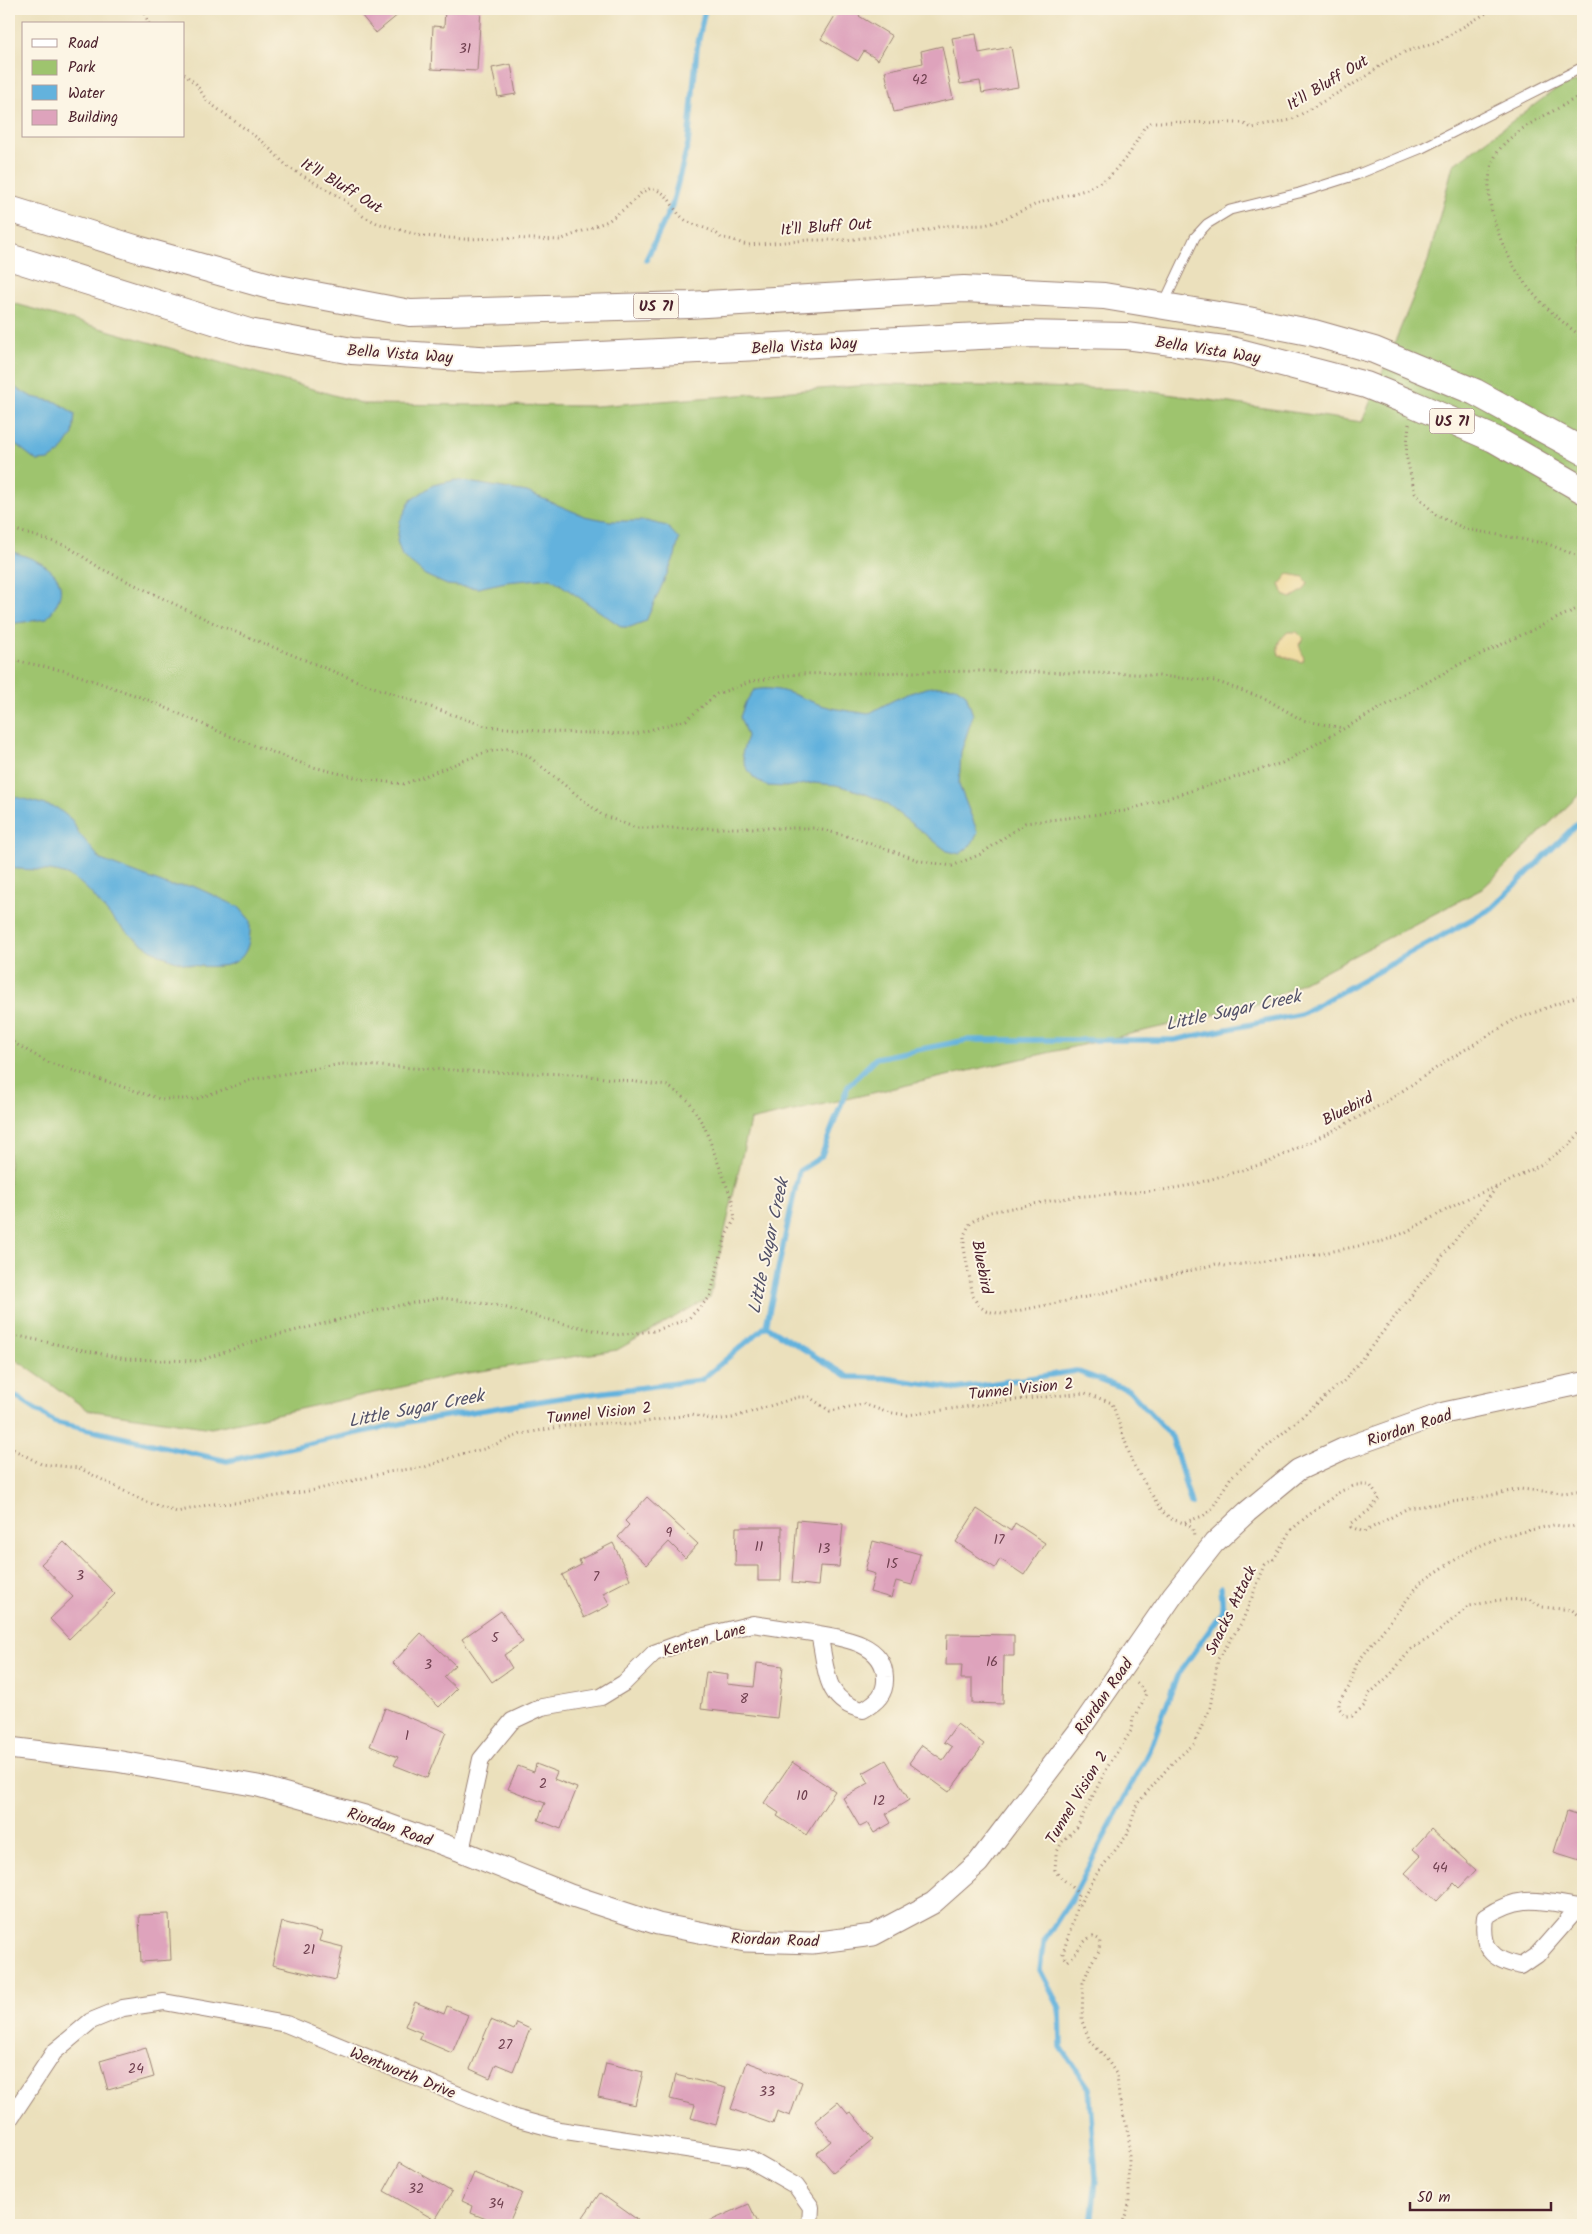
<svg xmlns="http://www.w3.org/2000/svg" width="1592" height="2234" viewBox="0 0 1592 2234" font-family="Kalam,sans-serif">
  <rect width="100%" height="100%" fill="#fcf5e5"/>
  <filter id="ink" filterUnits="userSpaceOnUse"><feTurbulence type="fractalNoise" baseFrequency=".02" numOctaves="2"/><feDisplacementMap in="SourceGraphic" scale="10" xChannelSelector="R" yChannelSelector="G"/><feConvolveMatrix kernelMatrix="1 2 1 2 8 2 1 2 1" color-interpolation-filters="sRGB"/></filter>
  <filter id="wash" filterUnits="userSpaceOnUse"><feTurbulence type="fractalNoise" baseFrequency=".0096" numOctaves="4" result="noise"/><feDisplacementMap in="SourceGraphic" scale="20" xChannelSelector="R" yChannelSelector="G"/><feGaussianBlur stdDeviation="1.12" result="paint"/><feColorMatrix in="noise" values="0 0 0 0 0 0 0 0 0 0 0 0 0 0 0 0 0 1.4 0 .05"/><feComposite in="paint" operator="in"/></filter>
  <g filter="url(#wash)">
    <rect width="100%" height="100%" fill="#ebe0bc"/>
    <polygon fill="#9ec46e" stroke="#74724c" points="1583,80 1583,791 1482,889 1261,1004 750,1121 710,1297 617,1350 462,1374 211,1428 88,1410 9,1355 9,302 365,404 596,406 884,384 1132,389 1362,422 1428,261 1453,165 1560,86"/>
    <g fill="#eeda9e" stroke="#9c7c64">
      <polygon points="1288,574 1304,577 1308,583 1304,590 1291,598 1284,595 1280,584"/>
      <path d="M1288 632H1297L1304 639 1299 644 1304 659 1302 662 1279 655C1276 644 1279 639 1288 632Z"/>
    </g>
    <g fill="#63b2dd" stroke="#566884">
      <polygon points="9,384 32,397 57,402 75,414 73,434 61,452 49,460 37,461 9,439"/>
      <polygon points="456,480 527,492 584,516 610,521 646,521 667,526 679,539 675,556 646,621 630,627 622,627 551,578 506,582 478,588 447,585 425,575 402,556 397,541 400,521 411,500 433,485"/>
      <path d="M9 551C46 561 81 580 46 619L9 624Z"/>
      <path d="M937 686 956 687 966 694 973 715 961 752 959 785 978 833 971 845 960 854 947 851 882 801 861 792 836 785 813 783 785 787 767 786 754 778 746 767 742 754 747 736 740 717 745 703 754 690C780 685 797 697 821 705 836 710 853 711 868 714 891 701 911 690 937 686Z"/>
      <path d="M9 795 57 808 72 820 78 832 101 860 170 886H193L239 907 250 920C251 944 247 964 220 966 179 970 143 949 115 921 101 907 90 888 73 878 56 868 28 871 9 868Z"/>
    </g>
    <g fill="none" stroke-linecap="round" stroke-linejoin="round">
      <g stroke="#63b2dd" stroke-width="5.5">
        <polyline points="646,260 672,205 688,144 697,48 705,9"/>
        <polyline points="766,1326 849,1377 885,1378 957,1389 1076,1371 1129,1390 1172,1437 1191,1504"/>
        <polyline points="9,1392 54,1422 227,1461 414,1421 566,1397 701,1380 766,1326 799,1171 821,1157 848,1086 876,1058 967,1040 1174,1040 1301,1014 1492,908 1583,818"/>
        <polyline points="1091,2225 1096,2179 1089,2088 1061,2047 1060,2009 1040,1970 1043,1943 1076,1891 1151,1747 1177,1676 1223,1611 1221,1587"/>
      </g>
    </g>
    <g id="blocks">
      <g fill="#dea3bc">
        <polygon points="356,9 405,9 376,33"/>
        <polygon points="445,9 481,9 477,71 431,69 433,26 444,27"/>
        <polygon points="839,9 863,9 859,16 892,36 878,60 864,51 858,61 821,39"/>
        <polygon points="976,34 979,53 1011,47 1018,87 982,93 980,81 960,84 952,38"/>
        <polygon points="942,46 953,99 894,112 885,71 923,63 921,51"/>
        <polygon points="511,64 516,94 498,97 492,68"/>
        <polygon points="647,1497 698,1544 685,1558 669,1542 647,1565 618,1537 629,1525 625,1521"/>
        <polygon points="977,1509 1011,1531 1015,1523 1045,1543 1024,1575 1000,1559 995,1568 956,1542"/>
        <polygon points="797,1520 843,1524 839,1567 820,1566 818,1586 792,1583"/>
        <polygon points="736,1527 782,1527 781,1581 758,1581 758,1566 735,1566"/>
        <polygon points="873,1541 920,1554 912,1585 896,1581 891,1598 870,1592 875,1574 865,1571"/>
        <polygon points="64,1542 115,1594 69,1639 50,1619 73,1597 41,1564"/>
        <polygon points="613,1543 630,1579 603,1593 610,1605 584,1618 562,1575 581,1565 579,1560"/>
        <polygon points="501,1611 523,1642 504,1655 512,1668 492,1682 462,1639"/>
        <polygon points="421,1633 455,1665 444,1677 457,1689 439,1707 393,1663"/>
        <polygon points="947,1634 1014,1635 1014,1656 1004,1656 1003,1704 972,1703 972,1679 961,1679 962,1665 946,1665"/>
        <polygon points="757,1663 783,1666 777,1718 701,1709 706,1672 728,1675 727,1684 754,1687"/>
        <polygon points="385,1708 446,1732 427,1778 394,1765 398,1757 370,1746"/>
        <polygon points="957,1724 984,1744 949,1792 909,1763 922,1745 943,1760 952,1747 944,1742"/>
        <polygon points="886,1760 909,1800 886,1814 891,1823 874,1833 868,1823 860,1827 843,1798 869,1783 863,1773"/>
        <polygon points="792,1762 835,1791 806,1835 777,1816 779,1813 764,1803"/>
        <polygon points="536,1764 557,1772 554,1779 577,1788 561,1829 538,1820 545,1803 508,1789 518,1766 534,1772"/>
        <polygon points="1567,1811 1583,1816 1583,1861 1554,1852"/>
        <polygon points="1431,1829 1476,1870 1459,1888 1454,1883 1437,1901 1405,1873 1421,1856 1413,1849"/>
        <polygon points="169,1914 171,1960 141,1962 139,1915"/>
        <polygon points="282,1922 322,1932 319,1941 343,1947 336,1980 272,1965"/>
        <polygon points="415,2002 444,2014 447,2006 468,2015 452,2053 419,2039 422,2033 405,2026"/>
        <polygon points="491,2020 514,2030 517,2023 530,2029 513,2071 496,2064 490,2078 470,2069"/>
        <polygon points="146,2048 154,2077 108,2090 100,2061"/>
        <polygon points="747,2062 802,2082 790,2116 777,2111 773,2124 731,2109"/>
        <polygon points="606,2063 643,2072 635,2105 598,2097"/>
        <polygon points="676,2075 726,2088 716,2125 691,2118 695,2105 670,2099"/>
        <polygon points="838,2102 848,2114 851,2112 873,2139 833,2172 817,2153 831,2141 815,2121"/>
        <polygon points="400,2162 452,2192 435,2220 384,2191"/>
        <polygon points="474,2173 522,2193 508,2225 501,2225 471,2213 473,2206 462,2201"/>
        <polygon points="600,2193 642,2223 641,2225 593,2225 583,2217"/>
        <polygon points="749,2204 759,2225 712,2225 710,2221"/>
      </g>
    </g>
  </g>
  <g filter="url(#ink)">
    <use href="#blocks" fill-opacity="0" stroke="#9a8074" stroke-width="1"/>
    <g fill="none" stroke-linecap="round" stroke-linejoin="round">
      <g stroke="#9a8074" stroke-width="11">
        <polyline id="service" points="1164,303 1195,237 1207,224 1230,210 1299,193 1356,175 1422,148 1583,67"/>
      </g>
      <g stroke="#9a8074" stroke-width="18">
        <g id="minor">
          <path d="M461 1851 481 1759 512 1721 542 1707 601 1697 624 1683 654 1653 692 1639 753 1624 819 1634C827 1667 823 1702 863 1710 877 1702 886 1694 885 1677 884 1644 844 1638 819 1634"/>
          <path d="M1579 1907 1537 1955 1521 1966C1491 1960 1481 1948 1485 1917 1521 1893 1540 1901 1579 1907L1583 1908"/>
          <polyline points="9,2120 54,2052 91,2021 123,2008 164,2002 286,2024 515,2118 559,2130 747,2158 796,2186 811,2207 810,2225"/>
        </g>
      </g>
      <g stroke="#9a8074" stroke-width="23">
        <polyline id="tertiary" points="9,1748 116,1761 258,1786 365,1816 461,1851 570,1895 658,1924 745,1941 812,1943 873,1935 933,1903 978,1863 1078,1732 1173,1595 1214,1543 1247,1512 1298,1470 1343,1449 1444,1413 1583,1383"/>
      </g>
      <g stroke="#9a8074" stroke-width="28">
        <g id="primary">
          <polyline points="9,209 141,250 273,287 410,313 689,305 964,289 1104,296 1248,320 1314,333 1374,350 1475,392 1583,451"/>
          <polyline points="9,257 249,332 352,351 495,360 1021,334 1126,336 1232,350 1366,385 1411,403 1494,439 1583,490"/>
        </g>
      </g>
      <g stroke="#9a8074" stroke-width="3" stroke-dasharray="1 4" stroke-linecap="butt">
        <polyline points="143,9 149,24"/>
        <path d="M184 74 196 84 207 101 263 142 288 167 343 199 363 216 377 223 421 236 464 239 504 238 560 240 608 221 627 207 642 192 651 188C673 194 669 207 684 219 694 227 714 228 721 238 732 238 738 243 748 245L809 240H845L925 231 941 226 985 225 999 221 1039 203 1085 190 1108 178 1130 153 1145 126 1152 122 1242 123 1252 128 1291 120 1364 78 1385 62 1407 51 1436 43 1493 9"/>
        <path d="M1583 92C1578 98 1570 101 1564 105 1544 116 1519 128 1503 145 1470 182 1502 253 1527 286 1542 306 1564 323 1583 338"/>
        <polyline points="1409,424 1406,455 1415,493 1436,515 1466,529 1548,544 1583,558"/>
        <polyline points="9,528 67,546 100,568 216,624 362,683 485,726 550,732 635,734 686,720 717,694 753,681 796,674 982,671 1136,674 1215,681 1266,699 1302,720 1342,728"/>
        <polyline points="9,659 65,671 146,699 227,735 309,766 362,779 404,784 486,752 507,749 527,755 602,815 636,828 814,828 851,837 921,861 952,866 981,854 1025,823 1125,811 1282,763 1458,665 1583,606"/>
        <polyline points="1583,994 1512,1021 1448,1060 1386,1102 1342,1126 1269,1162 1191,1185 1163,1190 1072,1197 990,1212 971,1222 964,1235 964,1248 973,1296 978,1305 986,1311 1002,1314 1091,1296 1216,1264 1226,1266 1314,1255 1383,1241 1404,1233 1470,1197 1504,1184 1542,1164 1569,1145 1583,1130"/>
        <polyline points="9,1040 47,1062 160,1099 196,1099 254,1079 342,1064 487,1072 573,1074 668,1086 689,1101 705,1128 732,1200 735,1219 726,1235 710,1297 688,1319 654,1331 616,1335 561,1323 496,1305 441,1298 391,1307 265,1338 199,1361 125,1359 9,1334"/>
        <polyline points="9,1447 41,1464 79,1468 146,1502 177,1512 212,1504 234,1503 315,1490 388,1472 425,1467 461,1454 484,1449 521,1434 565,1426 606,1423 628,1425 692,1414 713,1420 732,1418 798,1397 809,1397 830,1411 864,1404 886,1412 907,1415 1015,1400 1085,1393 1112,1403 1133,1464 1162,1511 1171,1519 1187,1524 1193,1529 1194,1537"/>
        <polyline points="1185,1522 1203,1516 1211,1510 1231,1477 1345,1380 1497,1187"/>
        <polyline points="1583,1524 1571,1527 1554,1525 1503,1536 1472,1549 1421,1582 1357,1663 1349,1687 1339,1701 1339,1708 1346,1716 1352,1716 1365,1705 1369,1694 1391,1674 1411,1649 1433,1636 1469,1606 1499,1600 1529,1599 1542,1607 1572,1610 1583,1618"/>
        <polyline points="1079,1905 1096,1875 1127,1835 1137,1804 1173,1762 1194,1744 1210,1708 1218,1659 1242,1622 1265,1565 1274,1559 1290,1531 1305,1518 1341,1491 1356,1485 1370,1485 1379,1498 1371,1509 1352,1523 1351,1527 1364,1532 1408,1508 1474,1499 1520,1489 1564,1493 1583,1490"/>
        <path d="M1122 2225 1129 2205V2138L1119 2097 1117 2075 1108 2061 1089 2039 1082 2021 1083 1983 1091 1963 1099 1951 1100 1940 1093 1936C1081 1941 1078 1953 1068 1961L1063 1955C1065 1941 1082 1903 1077 1893 1072 1884 1060 1880 1055 1870L1056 1854 1062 1842 1077 1827 1108 1766 1131 1731 1133 1718 1142 1704 1146 1693 1136 1682"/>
      </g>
      <use href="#service" stroke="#fff" stroke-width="9"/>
      <use href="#minor" stroke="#fff" stroke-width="16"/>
      <use href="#tertiary" stroke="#fff" stroke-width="21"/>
      <use href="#primary" stroke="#fff" stroke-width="26"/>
    </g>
  </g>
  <g text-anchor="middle" stroke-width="4" stroke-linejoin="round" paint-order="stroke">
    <g font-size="14" fill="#6f404f">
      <text x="465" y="53">31</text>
      <text x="920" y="84">42</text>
      <text x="669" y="1537">9</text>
      <text x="999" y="1544">17</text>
      <text x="759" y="1551">11</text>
      <text x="824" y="1553">13</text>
      <text x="892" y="1568">15</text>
      <text x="80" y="1580">3</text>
      <text x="596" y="1581">7</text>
      <text x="495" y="1642">5</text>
      <text x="992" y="1666">16</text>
      <text x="428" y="1669">3</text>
      <text x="744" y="1703">8</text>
      <text x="407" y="1740">1</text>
      <text x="543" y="1788">2</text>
      <text x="802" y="1800">10</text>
      <text x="879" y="1805">12</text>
      <text x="1440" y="1872">44</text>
      <text x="309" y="1954">21</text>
      <text x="505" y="2049">27</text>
      <text x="136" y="2073">24</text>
      <text x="767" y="2096">33</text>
      <text x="416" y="2193">32</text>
      <text x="496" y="2208">34</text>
    </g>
    <g fill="#fcf5e5" stroke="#7f5f63" stroke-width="1">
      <rect x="633.5" y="293.5" width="45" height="25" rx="4"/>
      <rect x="1429.5" y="408.5" width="45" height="25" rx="4"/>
    </g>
    <g font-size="15" font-weight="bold" fill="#4a1f2b">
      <text x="656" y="311">US 71</text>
      <text x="1452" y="426">US 71</text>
    </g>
    <g font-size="16" fill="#4a1f2b" stroke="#fcf5e5">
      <text transform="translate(1327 82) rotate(-31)" y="6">It'll Bluff Out</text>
      <text transform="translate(342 185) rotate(31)" y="6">It'll Bluff Out</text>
      <text transform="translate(826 226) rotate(-4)" y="6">It'll Bluff Out</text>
      <text transform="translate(804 345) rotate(-3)" y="6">Bella Vista Way</text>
      <text transform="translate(1208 349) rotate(9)" y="6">Bella Vista Way</text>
      <text transform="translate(400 353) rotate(4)" y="6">Bella Vista Way</text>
      <text transform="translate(1347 1108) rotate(-27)" y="6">Bluebird</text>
      <text transform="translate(983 1267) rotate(79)" y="6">Bluebird</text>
      <text transform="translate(1021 1388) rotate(-6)" y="6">Tunnel Vision 2</text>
      <text transform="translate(599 1412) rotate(-6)" y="6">Tunnel Vision 2</text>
      <text transform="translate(1409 1427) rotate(-18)" y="6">Riordan Road</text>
      <text transform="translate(1230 1610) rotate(-64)" y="6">Snacks Attack</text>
      <text transform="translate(704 1639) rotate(-16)" y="6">Kenten Lane</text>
      <text transform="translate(1103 1696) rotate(-55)" y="6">Riordan Road</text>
      <text transform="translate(1076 1797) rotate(-59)" y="6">Tunnel Vision 2</text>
      <text transform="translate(390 1826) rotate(19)" y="6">Riordan Road</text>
      <text transform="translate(775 1939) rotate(2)" y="6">Riordan Road</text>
      <text transform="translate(403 2072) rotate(22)" y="6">Wentworth Drive</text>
    </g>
    <g font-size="18" font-style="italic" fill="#535269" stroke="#fcf5e5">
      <text transform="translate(1233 1010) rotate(-12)" y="6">Little Sugar Creek</text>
      <text transform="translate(768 1246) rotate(-78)" y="6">Little Sugar Creek</text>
      <text transform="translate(416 1408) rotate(-11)" y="6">Little Sugar Creek</text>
    </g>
  </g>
  <rect width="1592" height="2234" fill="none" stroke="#fcf5e5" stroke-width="30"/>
  <rect x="22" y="22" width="162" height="115" fill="#fcf5e5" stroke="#b59f9b"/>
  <rect x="32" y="39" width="25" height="8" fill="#ffffff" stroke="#b59f9b"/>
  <text x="68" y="48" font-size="15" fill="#4a1f2b">Road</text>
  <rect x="32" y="60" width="25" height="15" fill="#9ec46e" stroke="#b59f9b"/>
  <text x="68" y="72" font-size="15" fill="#4a1f2b">Park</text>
  <rect x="32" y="85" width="25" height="15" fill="#63b2dd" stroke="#b59f9b"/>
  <text x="68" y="98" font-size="15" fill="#4a1f2b">Water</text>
  <rect x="32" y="110" width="25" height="15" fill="#dea3bc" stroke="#b59f9b"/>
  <text x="68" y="122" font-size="15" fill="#4a1f2b">Building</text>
  <path d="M1410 2202v8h141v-8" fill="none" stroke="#4a1f2b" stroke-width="2.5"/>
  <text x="1417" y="2202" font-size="15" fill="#4a1f2b" stroke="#fcf5e5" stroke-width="4" paint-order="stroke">50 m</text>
</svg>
